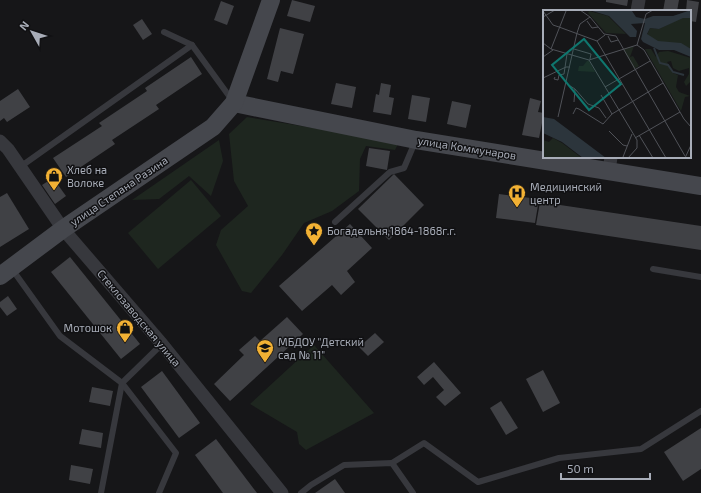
<svg xmlns="http://www.w3.org/2000/svg" width="701" height="493" viewBox="0 0 701 493" font-family="'Exo 2',sans-serif">
  <rect width="100%" height="100%" fill="#161618"/>
  <g fill="#1e261f">
    <polygon points="247,117 399,142 395,150 366,146 360,159 359,191 332,211 304,223 282,255 251,293 242,291 216,245 221,230 248,206 234,181 229,134"/>
    <polygon points="219,140 223,161 211,196 189,176 159,199 132,200"/>
    <polygon points="191,180 221,216 158,269 128,233"/>
    <polygon points="314,345 374,413 306,450 299,444 297,432 250,404"/>
  </g>
  <g fill="#404145">
    <polygon points="292,0 315,6 310,22 287,16"/>
    <polygon points="606,0 628,0 627,6 606,2"/>
    <polygon points="665,0 679,0 677,11 663,11"/>
    <polygon points="687,0 699,2 696,22 690,21 690,11 686,11"/>
    <polygon points="221,1 234,6 227,25 214,20"/>
    <polygon points="142,19 152,34 143,40 133,25"/>
    <polygon points="280,28 304,34 293,74 281,71 278,82 267,79"/>
    <polygon points="191,57 202,74 156,105 159,109 112,140 115,144 66,177 53,158 102,126 99,123 147,91 145,88"/>
    <polygon points="336,83 356,87 352,108 331,104"/>
    <polygon points="381,83 391,85 389,97 394,98 391,115 373,112 376,94 379,95"/>
    <polygon points="18,89 30,107 7,122 4,118 0,121 0,101"/>
    <polygon points="412,95 430,98 426,122 408,119"/>
    <polygon points="530,98 541,101 538,112 544,113 539,138 522,135"/>
    <polygon points="452,101 471,105 466,128 447,124"/>
    <polygon points="369,148 390,151 387,170 366,166"/>
    <polygon points="394,174 424,205 389,240 358,209"/>
    <polygon points="53,178 66,196 55,204 42,185"/>
    <polygon points="7,193 29,229 0,247 0,197"/>
    <polygon points="499,194 539,199 535,223 496,218"/>
    <polygon points="540,202 701,226 701,250 536,225"/>
    <polygon points="350,224 372,248 347,271 355,282 341,295 332,285 302,311 279,286"/>
    <polygon points="70,257 140,344 121,359 51,272"/>
    <polygon points="8,296 17,309 7,316 0,307 0,302"/>
    <polygon points="287,317 303,334 230,401 214,384 244,355 239,350 255,336 260,341"/>
    <polygon points="375,333 384,342 368,356 359,347"/>
    <polygon points="434,362 461,393 445,406 436,397 444,390 433,377 424,385 417,377"/>
    <polygon points="543,370 560,403 543,412 526,379"/>
    <polygon points="162,371 200,423 179,438 141,387"/>
    <polygon points="92,387 113,391 110,406 89,402"/>
    <polygon points="501,401 518,428 506,435 490,408"/>
    <polygon points="701,428 701,469 683,481 664,452"/>
    <polygon points="82,429 103,433 101,448 79,444"/>
    <polygon points="216,439 257,493 223,493 195,455"/>
    <polygon points="71,465 93,469 90,484 69,480"/>
    <polygon points="335,479 345,493 315,493"/>
  </g>
  <g fill="none" stroke-linecap="round" stroke-linejoin="round">
    <g stroke="#37383d" stroke-width="6">
      <polyline points="164,32 192,45"/>
      <polyline points="20,167 192,45 232,100"/>
      <polyline points="335,222 390,172 404,168 415,142"/>
      <polyline points="12,269 60,336 122,383 176,453 159,493"/>
      <polyline points="653,269 701,277"/>
      <polyline points="392,463 424,443 478,482 559,458 641,449 701,411"/>
      <polyline points="101,493 122,383 162,344"/>
      <polyline points="301,493 311,485 344,465 392,463 413,493"/>
    </g>
    <g stroke="#37383d" stroke-width="13">
      <polyline points="637,11 639,0"/>
      <polyline points="0,141 8,149 63,229 162,344 282,493"/>
      <polyline points="609,171 611,157"/>
    </g>
    <g stroke="#45474d" stroke-width="18">
      <polyline points="234,103 416,140 701,186"/>
      <polyline points="0,276 63,229 213,127 234,103 271,0"/>
    </g>
  </g>
  <defs>
    <g id="shop-pin" transform="scale(0.9)"><path d="M0 17L-7.5 6A9.5 9.5 0 1 1 7.5 6Z" fill="#f2b134" stroke="#111113"/><path d="M-5-2.5h2.3a2.7 3.5 0 0 1 5.4 0H5L5.5 6h-11ZM-1.5-2.5h3a1.5 2.3 0 0 0-3 0Z" fill="#111"/></g>
    <g id="hospital-pin" transform="scale(0.9)"><path d="M0 17L-7.5 6A9.5 9.5 0 1 1 7.5 6Z" fill="#f2b134" stroke="#111113"/><path d="M-5-5h3v3.5h4V-5h3V5h-3V1.5h-4V5h-3Z" fill="#111"/></g>
    <g id="sight-pin" transform="scale(0.9)"><path d="M0 17L-7.5 6A9.5 9.5 0 1 1 7.5 6Z" fill="#f2b134" stroke="#111113"/><path d="M0-6L1.8-2.2L6-1.7L2.9 1.2L3.7 5.4L0 3.3L-3.7 5.4L-2.9 1.2L-6-1.7L-1.8-2.2Z" fill="#111"/></g>
    <g id="school-pin" transform="scale(0.9)"><path d="M0 17L-7.5 6A9.5 9.5 0 1 1 7.5 6Z" fill="#f2b134" stroke="#111113"/><path d="M0-5L7-2L0 1L-7-2ZM-4 1L0 2.5L4 1V4Q0 6-4 4Z" fill="#111"/></g>
  </defs>
  <g fill-rule="evenodd">
    <use href="#shop-pin" x="54" y="176"/>
    <use href="#hospital-pin" x="517" y="193"/>
    <use href="#sight-pin" x="314" y="231"/>
    <use href="#shop-pin" x="125" y="328"/>
    <use href="#school-pin" x="265" y="348"/>
  </g>
  <g text-anchor="middle" stroke-width="3" stroke-linejoin="round" paint-order="stroke">
    <g font-size="11" fill="#a8adb8" stroke="#111113">
      <text transform="translate(467 148) rotate(9)" y="4">улица Коммунаров</text>
      <text transform="translate(119 191) rotate(-34)" y="4">улица Степана Разина</text>
      <text transform="translate(139 318) rotate(50)" y="4">Стеклозаводская улица</text>
    </g>
    <g font-size="11" fill="#a8adb8" stroke="#111113" text-anchor="start">
      <text x="67" y="174">Хлеб на<tspan x="67" dy="13">Волоке</tspan></text>
      <text x="530" y="191">Медицинский<tspan x="530" dy="13">центр</tspan></text>
      <text x="327" y="235">Богадельня,1864-1868г.г.</text>
      <text x="112" y="332" text-anchor="end">Мотошок</text>
      <text x="278" y="346">МБДОУ "Детский<tspan x="278" dy="13">сад № 11"</tspan></text>
    </g>
  </g>
  <g transform="translate(543 10)">
    <rect width="148" height="148" fill="#161618"/>
    <path d="M46 1 65 6 83 24 63 23 45 3ZM148 3V39L140 35 112 31 104 25 107 18 116 19ZM91 36 87 47 90 46 96 56 91 59 80 39ZM102 39H108L113 47 116 42 125 41 148 48V71L143 76 141 72 146 64V58L136 61 130 58 128 51 124 52 130 63 135 65 133 77 136 82 147 86 142 87 138 101ZM44 51H46L52 62 35 61 36 56H40ZM10 128 19 133 39 148H0V130L6 132Z" fill="#1e261f"/>
    <path d="M46 0 89 1 93 7 102 9 110 6H130L148 0V8H140L116 19 107 18 104 24 115 31 138 33 148 39V47L131 40H116L100 32 98 29 102 13 88 14 94 21 93 27H87L66 6ZM0 107 11 109 63 148H40L19 132 0 123Z" fill="#2c353c"/>
    <path fill="none" stroke="#2c353c" stroke-width="2" d="M111 38 117 53 125 55 130 62 141 65"/>
    <path fill="none" stroke="#505258" stroke-width="1" d="M37 0 47 7 61 24 73 26 142 146M0 1 10 15 16 17 54 31 62 25M0 7 12 0M44 11 49 18 55 17M65 26 68 32 75 30M54 31 123 148M0 33 8 39 46 50 94 35M94 35 101 40 141 109 148 117M94 35 103 4 110 0M8 39 23 1M31 39 48 44 47 49M0 47 10 40M46 50 94 130V138L85 148M12 67 11 69 15 70 16 65 21 64 24 44M0 68 23 57H27M24 74 32 79 31 92M62 77 107 51M32 79 45 94 56 98 63 108M58 85 69 104M30 104 33 98 36 99 60 114 69 104 120 73M15 107 34 23 37 14 47 7M66 121 80 135 84 136M96 125 110 148M92 128 137 102M83 148 80 147 89 124M142 148 148 135"/>
    <path fill="#0f766e" fill-opacity="0.15" stroke="#0f766e" stroke-width="2" d="M41 29 78 74 46 100 9 55Z"/>
    <rect width="148" height="148" fill="none" stroke="#a8adb8" stroke-width="2"/>
  </g>
  <g transform="translate(32 32) rotate(309)" stroke="#111113" stroke-width="3" paint-order="stroke">
  <path d="M0-3L7 15L0 10L-7 15Z" fill="#a8adb8"/>
  <text y="-6" font-size="11" font-weight="bold" text-anchor="middle" fill="#a8adb8">N</text>
  </g>
  <path d="M561 473v6h89v-6" fill="none" stroke="#a8adb8" stroke-width="2"/>
  <text x="567" y="473" font-size="12" fill="#a8adb8" stroke="#111113" stroke-width="3" paint-order="stroke">50 m</text>
</svg>
